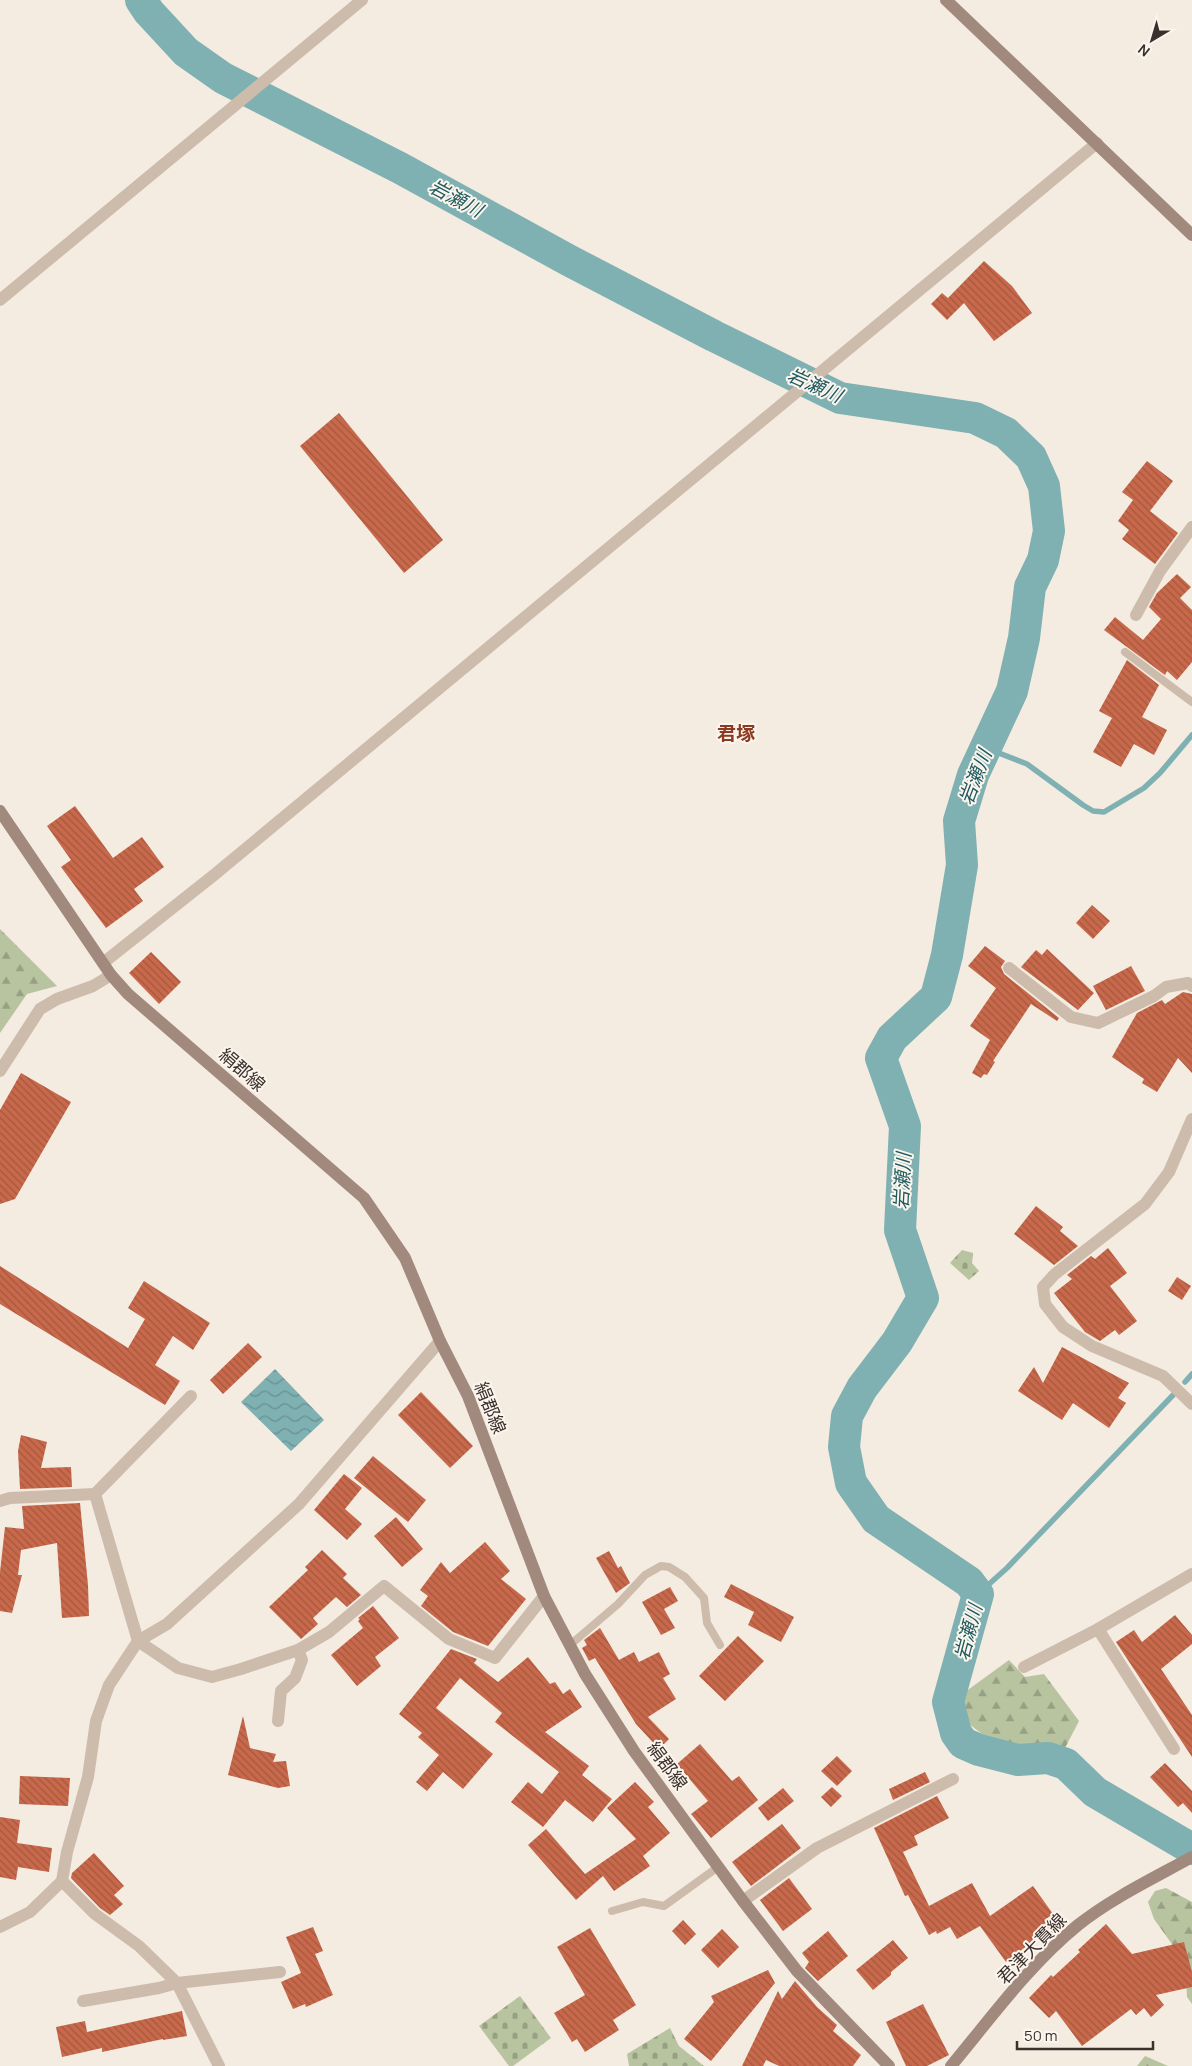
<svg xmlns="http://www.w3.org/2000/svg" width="1192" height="2066" viewBox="0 0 1192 2066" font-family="Manrope,'Noto Sans JP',sans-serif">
  <defs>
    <pattern id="forest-firs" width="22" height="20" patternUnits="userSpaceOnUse" patternTransform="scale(1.25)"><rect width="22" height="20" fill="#b8c4a0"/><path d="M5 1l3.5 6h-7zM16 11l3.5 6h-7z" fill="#97a083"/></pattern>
    <pattern id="cemetery-stones" width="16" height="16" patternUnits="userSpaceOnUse" patternTransform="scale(1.25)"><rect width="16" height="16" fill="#b8c4a0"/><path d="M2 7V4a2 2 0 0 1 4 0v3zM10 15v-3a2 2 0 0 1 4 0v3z" fill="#97a083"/></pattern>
    <pattern id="water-waves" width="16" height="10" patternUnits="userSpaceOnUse" patternTransform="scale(1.25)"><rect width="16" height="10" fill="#7fb0b2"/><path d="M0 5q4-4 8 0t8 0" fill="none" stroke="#699091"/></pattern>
    <pattern id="building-back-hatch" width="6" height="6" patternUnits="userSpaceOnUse" patternTransform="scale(1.25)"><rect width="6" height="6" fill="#c8694b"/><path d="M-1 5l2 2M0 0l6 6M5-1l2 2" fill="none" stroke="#a4573f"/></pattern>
  </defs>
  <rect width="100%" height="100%" fill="#f4ebe1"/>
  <g fill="url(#forest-firs)">
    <polygon points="0,929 57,986 27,994 0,1033"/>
    <polygon points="1009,1660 1025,1677 1044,1674 1079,1721 1064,1750 990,1740 969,1724 955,1702 965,1692"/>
    <polygon points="1166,1888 1192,1902 1192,2004 1187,1997 1186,1975 1179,1954 1154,1919 1148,1902 1155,1891"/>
    <polygon points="1145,2056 1168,2066 1137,2066"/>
  </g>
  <g fill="url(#cemetery-stones)">
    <polygon points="962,1250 973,1253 972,1263 979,1271 969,1280 950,1263"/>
    <polygon points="520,1996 551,2038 513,2066 509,2066 479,2026"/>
    <polygon points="670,2028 679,2046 704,2066 629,2066 627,2054"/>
  </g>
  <polygon fill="url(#water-waves)" points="275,1369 324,1420 291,1451 241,1402"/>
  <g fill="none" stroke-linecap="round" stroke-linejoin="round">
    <g stroke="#7fb0b2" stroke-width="5.5">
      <polyline points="986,748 1027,764 1083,805 1093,811 1104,812 1144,788 1160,773 1192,735"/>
      <polyline points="1185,1382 1192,1374"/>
      <polyline points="978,1594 1007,1568 1175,1393"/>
    </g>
    <polyline stroke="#7fb0b2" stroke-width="32" points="141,0 149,12 186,52 223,78 400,168 570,261 714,336 840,398 975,418 1006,433 1031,457 1044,486 1049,531 1043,560 1030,587 1024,638 1012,691 973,775 959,821 962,865 947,955 936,997 892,1038 881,1058 905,1126 900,1230 923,1298 897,1342 862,1388 847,1416 844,1447 851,1483 876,1519 969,1582 978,1594 948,1702 956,1733 963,1743 979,1750 1018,1760 1048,1758 1066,1764 1095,1792 1192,1849"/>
  </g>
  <g fill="url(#building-back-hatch)">
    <polygon points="984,261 1012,286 1032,313 994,341 964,303 947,320 931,304 942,293 948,298"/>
    <polygon points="339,413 443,540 404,573 300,446"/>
    <polygon points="1147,461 1173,481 1150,511 1178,533 1155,564 1122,539 1129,530 1118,521 1133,500 1122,492"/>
    <polygon points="1177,574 1191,587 1180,598 1192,610 1192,662 1177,680 1167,671 1165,675 1104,630 1115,617 1143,640 1161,619 1149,607 1157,593"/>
    <polygon points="1127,660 1159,685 1142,717 1167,730 1154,755 1134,744 1121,767 1093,752 1112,718 1099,711"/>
    <polygon points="75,806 113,858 142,837 164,867 134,889 143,901 106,928 61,867 71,860 47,826"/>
    <polygon points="1092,905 1110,921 1093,939 1076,923"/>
    <polygon points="985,946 1005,961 1001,967 1004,974 1059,1018 1057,1021 1031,1004 993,1061 995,1062 987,1075 984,1074 981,1078 972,1073 990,1040 970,1026 996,988 968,966"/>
    <polygon points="1047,949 1094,993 1078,1010 1021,967 1036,950 1042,955"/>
    <polygon points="151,952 181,982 159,1004 129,973"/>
    <polygon points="1131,966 1145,991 1106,1010 1093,986"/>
    <polygon points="1183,992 1192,994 1192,1073 1178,1058 1157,1092 1142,1083 1144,1079 1112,1057 1137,1013 1162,1000 1165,1004"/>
    <polygon points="21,1073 71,1102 15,1199 0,1204 0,1110"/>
    <polygon points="1036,1206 1063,1227 1060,1231 1078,1246 1054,1265 1014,1234"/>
    <polygon points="1108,1248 1127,1273 1110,1286 1137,1321 1119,1335 1115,1330 1100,1341 1085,1332 1054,1293 1072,1279 1067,1275 1091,1256 1095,1259"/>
    <polygon points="0,1266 128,1348 145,1319 128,1308 144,1281 210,1323 193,1350 173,1336 155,1365 180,1381 165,1405 0,1304"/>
    <polygon points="1177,1277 1191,1286 1182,1300 1168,1291"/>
    <polygon points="248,1343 262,1357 223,1394 210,1380"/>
    <polygon points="1062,1347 1129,1383 1118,1398 1126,1403 1109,1428 1073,1403 1062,1420 1018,1391 1034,1367 1043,1383"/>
    <polygon points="421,1392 473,1446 450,1468 398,1415"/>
    <polygon points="21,1435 47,1442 41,1468 71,1467 72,1487 20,1489 18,1451"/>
    <polygon points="373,1456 426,1500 408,1522 354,1478"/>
    <polygon points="344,1474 362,1488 345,1509 362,1524 347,1540 314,1510"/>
    <polygon points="80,1503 88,1585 89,1616 62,1618 57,1543 21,1550 18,1575 22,1575 12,1613 0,1611 0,1572 5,1527 24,1529 22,1506"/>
    <polygon points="396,1517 423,1549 402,1567 374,1536"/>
    <polygon points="485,1542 510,1571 501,1579 526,1599 488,1646 453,1632 421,1606 428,1596 420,1590 441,1562 450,1573"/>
    <polygon points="322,1550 347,1574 343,1578 361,1595 347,1607 336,1597 313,1618 318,1624 301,1639 269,1607 308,1570 305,1567"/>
    <polygon points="609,1551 618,1568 621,1566 630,1583 616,1593 596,1558"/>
    <polygon points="731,1584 794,1617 781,1642 748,1625 754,1612 724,1597"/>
    <polygon points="670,1587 678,1601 664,1609 675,1628 661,1635 642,1602"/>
    <polygon points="373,1606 399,1638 375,1657 381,1666 357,1686 331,1655 363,1628 358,1621 360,1619 358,1618"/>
    <polygon points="1175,1615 1192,1635 1192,1644 1161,1669 1192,1715 1192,1757 1116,1642 1134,1630 1142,1642"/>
    <polygon points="600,1628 619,1660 634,1652 639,1662 659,1652 670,1674 663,1678 676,1699 648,1717 669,1739 659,1749 636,1724 595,1658 589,1661 582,1648 587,1645 584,1640"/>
    <polygon points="738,1636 764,1661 725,1701 699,1676"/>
    <polygon points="451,1649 477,1659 474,1663 498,1682 528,1657 550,1684 555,1682 563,1694 570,1689 582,1707 545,1732 589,1766 582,1775 612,1799 593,1822 565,1800 543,1827 511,1802 528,1782 542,1794 559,1772 495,1722 502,1713 460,1678 436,1708 493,1754 463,1789 443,1772 427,1791 416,1782 439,1755 418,1737 422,1733 399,1714"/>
    <polygon points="243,1716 250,1748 276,1754 273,1762 286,1761 290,1786 278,1788 228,1775"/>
    <polygon points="700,1744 732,1781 739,1776 758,1800 711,1838 691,1814 708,1801 677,1764"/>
    <polygon points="837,1756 852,1771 837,1786 821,1771"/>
    <polygon points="1165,1763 1192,1791 1192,1813 1183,1803 1178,1807 1150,1777"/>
    <polygon points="925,1772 930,1782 893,1800 889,1789"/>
    <polygon points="20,1776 70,1778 68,1806 19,1804"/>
    <polygon points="635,1782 654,1802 648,1807 670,1833 643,1856 650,1866 614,1891 603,1876 576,1900 528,1845 546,1829 585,1874 636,1839 607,1808"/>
    <polygon points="832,1787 842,1796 831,1807 821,1797"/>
    <polygon points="783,1788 794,1801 768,1821 758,1808"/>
    <polygon points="937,1796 949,1818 914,1836 918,1845 903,1852 929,1906 972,1883 990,1916 1033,1886 1053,1914 1046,1919 1056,1933 1052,1937 1042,1944 1037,1938 1006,1962 980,1926 957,1939 950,1927 937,1934 936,1931 929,1935 908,1895 905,1896 874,1828"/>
    <polygon points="0,1817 20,1820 17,1843 52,1848 49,1872 18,1867 16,1880 0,1877"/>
    <polygon points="782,1824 801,1848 751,1886 732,1862"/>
    <polygon points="94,1853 124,1886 114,1895 123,1904 110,1915 100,1908 71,1878 72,1873"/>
    <polygon points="789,1878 812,1909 783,1931 760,1900"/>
    <polygon points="683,1920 696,1934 685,1945 672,1931"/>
    <polygon points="1106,1924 1132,1954 1184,1942 1192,1972 1192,1987 1156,1995 1164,2005 1151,2017 1144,2008 1136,2015 1131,2009 1082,2046 1056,2011 1049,2018 1029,1998 1051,1975 1053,1977 1080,1952 1078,1950"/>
    <polygon points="313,1927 323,1951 315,1954 333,1995 306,2007 305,2004 293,2009 281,1982 301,1973 286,1937"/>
    <polygon points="590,1928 636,2005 613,2020 619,2030 585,2052 577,2039 572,2042 554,2013 585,1995 557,1947"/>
    <polygon points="722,1929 739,1947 718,1968 701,1950"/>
    <polygon points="828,1931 848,1956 818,1981 805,1968 809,1962 802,1953"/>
    <polygon points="893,1940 908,1958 891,1972 891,1975 873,1990 856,1970"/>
    <polygon points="768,1970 775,1983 711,2061 684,2039 714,2002 711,1996"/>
    <polygon points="795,1981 817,2007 837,2025 833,2031 861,2055 853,2066 779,2066 766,2060 763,2066 742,2066 778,1991 782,1999"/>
    <polygon points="923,2004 949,2055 927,2066 906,2066 886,2022"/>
    <polygon points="182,2011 187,2036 163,2040 163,2039 102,2052 102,2048 62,2057 56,2027 85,2021 87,2032"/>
  </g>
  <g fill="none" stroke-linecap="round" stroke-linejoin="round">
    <g stroke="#cdbbac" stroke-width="8">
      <polyline points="1125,652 1192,702"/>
      <polyline points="570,1645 618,1604 645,1575 661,1566 669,1567 685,1577 704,1598 707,1623 720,1645"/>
      <polyline points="612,1911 643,1902 664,1906 718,1867"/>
    </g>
    <g stroke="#cdbbac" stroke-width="12">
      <polyline points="0,300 362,0"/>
      <polyline points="1136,615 1160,571 1192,527"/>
      <polyline points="103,963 214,875 1097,143"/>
      <polyline points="1009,968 1071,1017 1098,1023 1154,996 1166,987 1188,983 1192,986"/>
      <polyline points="0,1071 40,1009 57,999 93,986 111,975"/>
      <polyline points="1192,1119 1169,1172 1145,1204 1055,1274 1043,1287 1045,1304 1063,1327 1092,1346 1163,1376 1192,1404"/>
      <polyline points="440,1341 299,1504 167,1624 138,1641 178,1668 212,1677 241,1669 298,1650 329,1632 384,1586 449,1639 495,1658 544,1596"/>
      <polyline points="191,1396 95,1494 138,1641 109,1685 96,1721 88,1777 67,1852 62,1881 95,1914 139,1946 177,1983 219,2066"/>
      <polyline points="0,1501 10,1498 95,1494"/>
      <polyline points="1098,1629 1174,1749"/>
      <polyline points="1024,1667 1098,1629 1192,1574"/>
      <polyline points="278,1721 281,1691 295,1678 302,1660 298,1650"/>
      <polyline points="743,1901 817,1848 953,1779"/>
      <polyline points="0,1927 30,1912 62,1881"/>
      <polyline points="83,2001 159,1988 177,1983 280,1972"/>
    </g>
    <g stroke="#a18a7d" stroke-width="12">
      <polyline points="946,0 1192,235"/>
      <polyline points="0,811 111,975 128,994 364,1198 405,1258 440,1341 468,1396 544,1596 585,1674 634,1751 743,1901 797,1971 889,2066"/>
      <path d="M951 2066C991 2018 1029 1965 1078 1925 1112 1898 1154 1878 1192 1857"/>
    </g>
  </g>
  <g text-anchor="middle" stroke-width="4" stroke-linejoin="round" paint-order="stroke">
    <g font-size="18" fill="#3b302b" stroke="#fbf5ee">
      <text transform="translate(242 1070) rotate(41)" y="6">絹郡線</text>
      <text transform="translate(490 1408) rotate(68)" y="6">絹郡線</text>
      <text transform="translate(667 1766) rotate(54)" y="6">絹郡線</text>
      <text transform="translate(1032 1949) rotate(-46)" y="6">君津大貫線</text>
    </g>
    <g font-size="19" font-style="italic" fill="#1f5a5e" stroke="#fbf5ee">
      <text transform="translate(456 198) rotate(28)" y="7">岩瀬川</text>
      <text transform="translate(815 385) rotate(24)" y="7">岩瀬川</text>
      <text transform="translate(975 777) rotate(-69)" y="7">岩瀬川</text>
      <text transform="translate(902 1181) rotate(-87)" y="7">岩瀬川</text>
      <text transform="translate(968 1632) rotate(-75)" y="7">岩瀬川</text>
    </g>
    <g font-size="19" font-weight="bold" fill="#8c3b22" stroke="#fbf5ee">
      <text x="736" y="740">君塚</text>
    </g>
  </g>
  <g transform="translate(1152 40) rotate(218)" stroke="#fbf5ee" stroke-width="4" paint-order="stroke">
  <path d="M0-4L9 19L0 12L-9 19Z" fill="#3b302b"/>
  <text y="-8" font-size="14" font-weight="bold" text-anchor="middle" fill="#3b302b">N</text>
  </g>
  <path d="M1017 2041v8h136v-8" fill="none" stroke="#3b302b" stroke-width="2.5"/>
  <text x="1024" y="2041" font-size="15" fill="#3b302b" stroke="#fbf5ee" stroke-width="4" paint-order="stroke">50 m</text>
</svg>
